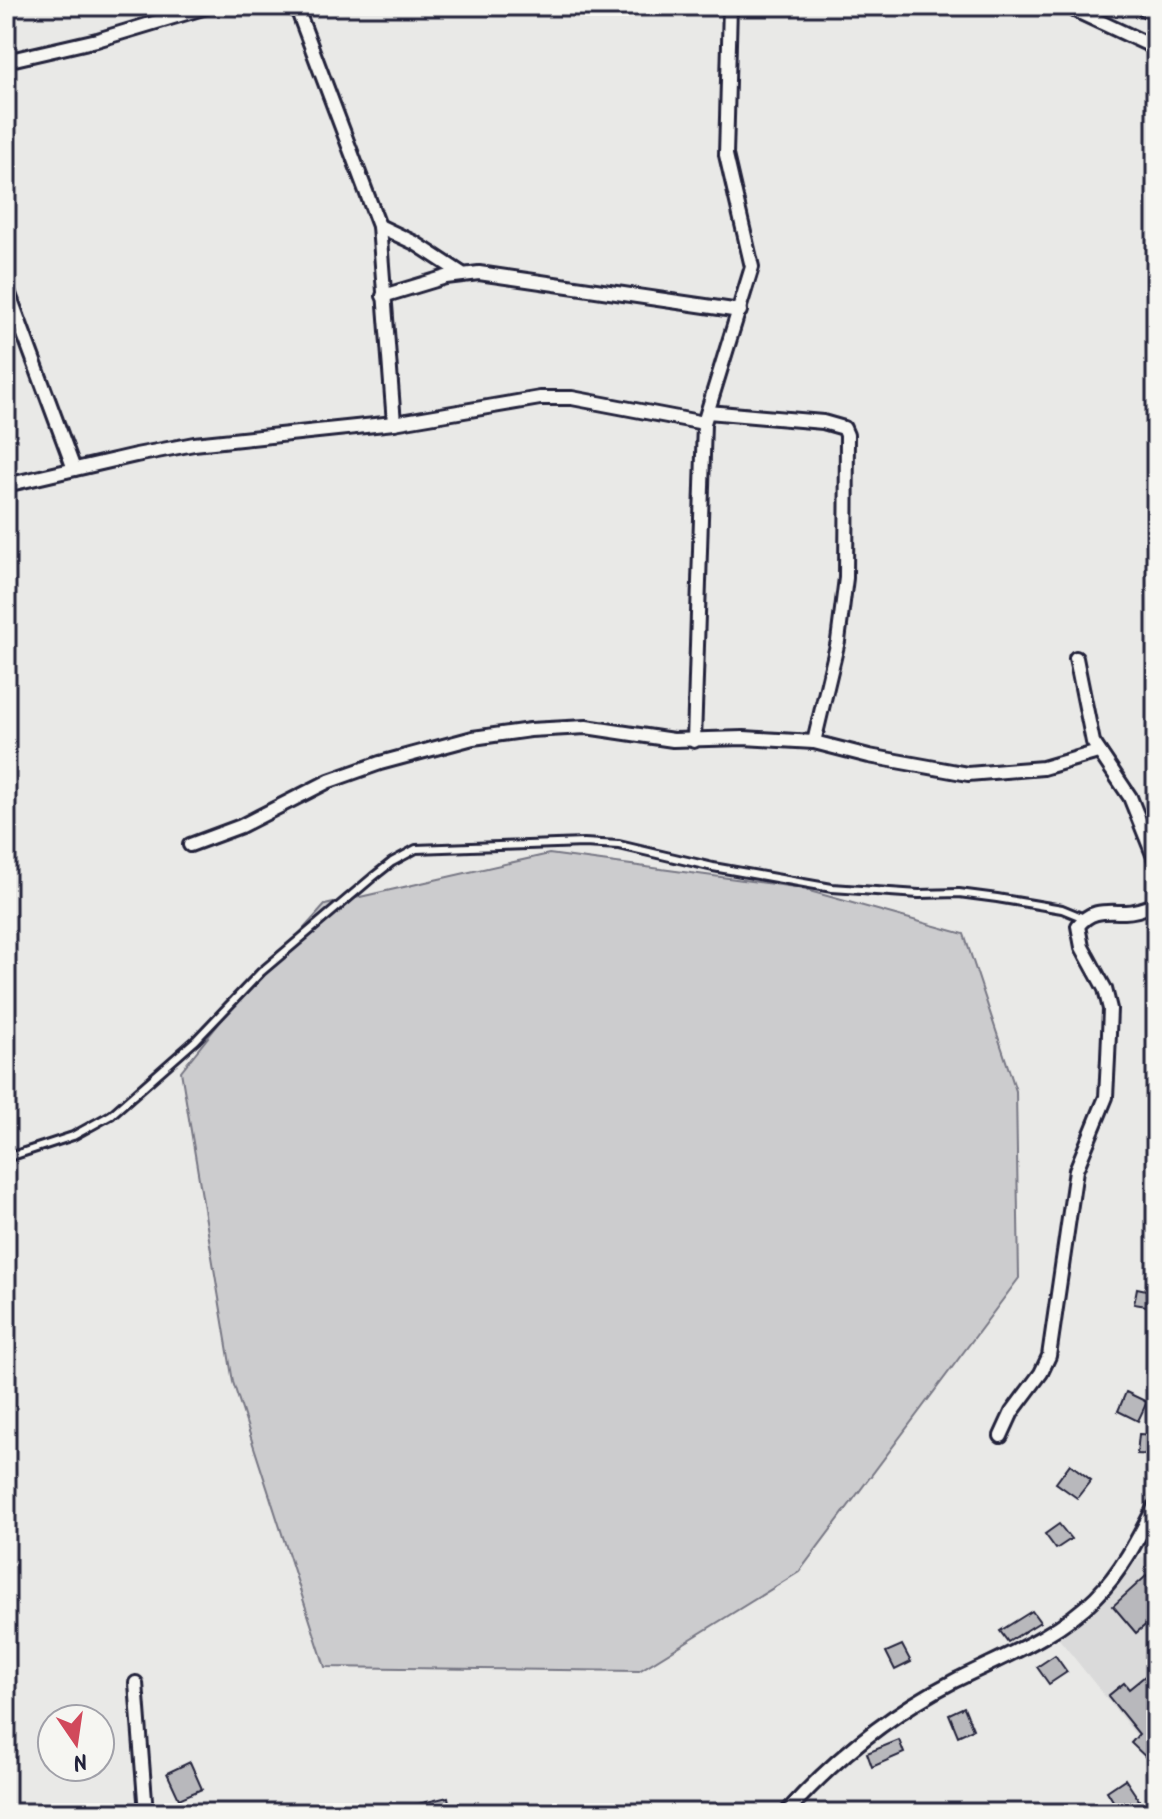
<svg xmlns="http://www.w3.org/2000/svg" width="1162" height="1819" viewBox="0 0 1162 1819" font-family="Kalam,sans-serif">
  <rect width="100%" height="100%" fill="#e9e9e7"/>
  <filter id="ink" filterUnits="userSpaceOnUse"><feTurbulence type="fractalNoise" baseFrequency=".0125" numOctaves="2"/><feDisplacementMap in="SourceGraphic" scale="16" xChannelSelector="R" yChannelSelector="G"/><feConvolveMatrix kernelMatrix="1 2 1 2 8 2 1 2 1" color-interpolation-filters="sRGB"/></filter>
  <g filter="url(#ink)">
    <polygon fill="#dadada" points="1142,1556 1156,1568 1156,1760 1055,1634"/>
    <polygon fill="#ccccce" stroke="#777784" stroke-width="2" points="549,854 795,887 964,934 1016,1091 1019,1278 799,1572 639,1671 325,1667 233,1382 181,1071 225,1016 325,905"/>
    <g fill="#b8b8bc" stroke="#22223b" stroke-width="2">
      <polygon points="1137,1288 1156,1292 1153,1307 1134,1304"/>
      <polygon points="1126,1392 1147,1402 1138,1421 1118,1411"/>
      <polygon points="1139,1434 1156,1435 1156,1455 1137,1454"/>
      <polygon points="1070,1464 1091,1480 1077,1498 1056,1483"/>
      <polygon points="1059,1524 1071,1539 1056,1549 1045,1534"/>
      <polygon points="1156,1567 1156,1616 1136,1633 1113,1606"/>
      <polygon points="1032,1611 1040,1622 1008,1642 1000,1631"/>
      <polygon points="902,1645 911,1662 895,1670 886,1652"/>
      <polygon points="1055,1655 1067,1672 1049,1684 1037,1667"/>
      <polygon points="1156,1667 1156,1767 1131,1743 1139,1734 1108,1696 1124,1683 1129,1689"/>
      <polygon points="964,1707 973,1729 958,1736 949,1714"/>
      <polygon points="899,1740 904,1753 872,1767 867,1753"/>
      <polygon points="190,1762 202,1789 179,1799 167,1773"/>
      <polygon points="1125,1779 1139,1800 1120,1812 1107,1791"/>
      <polygon points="448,1797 451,1813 402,1813 401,1808"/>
    </g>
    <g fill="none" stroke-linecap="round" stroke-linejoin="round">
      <g stroke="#22223b" stroke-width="12">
        <polyline id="lane" points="6,1158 73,1136 111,1115 196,1040 261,972 373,877 392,862 416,849 584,843 619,845 713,867 832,888 919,894 959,893 997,898 1062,909 1084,918"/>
      </g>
      <g stroke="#22223b" stroke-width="18">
        <g id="street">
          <polyline points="296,6 379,226 394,423"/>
          <polyline points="1066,6 1156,48"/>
          <polyline points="6,61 97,40 210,6"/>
          <polyline points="379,226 415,243 461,273"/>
          <polyline points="6,286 74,469"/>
          <polyline points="383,296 446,277 479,273 740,311"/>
          <polyline points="708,412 823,422 844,428 847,435 846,578 838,641 814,742"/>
          <polyline points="6,485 136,455 194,444 394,423 540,398 572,398 704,423"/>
          <polyline points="1076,658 1093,742 1130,797 1156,862"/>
          <polyline points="694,741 704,423 752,267 726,155 730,6"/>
          <polyline points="190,845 241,826 329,781 380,763 473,738 530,730 586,727 673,740 744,738 814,742 869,756 968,774 1043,768 1098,752"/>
          <path d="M1001 1436 1012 1412 1041 1373 1049 1356 1076 1170 1106 1097 1108 1058 1110 1009 1105 989 1082 947 1078 926C1091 909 1106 912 1125 912 1135 912 1146 908 1156 904"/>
          <polyline points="136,1683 146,1813"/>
          <path d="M786 1813C834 1759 890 1714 954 1681 1004 1656 1056 1637 1096 1597 1122 1571 1139 1537 1156 1504"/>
        </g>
      </g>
      <g stroke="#22223b" stroke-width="22">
        <polyline id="secondary" points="1143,6 1156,12"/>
      </g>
      <use href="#lane" stroke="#f6f6f2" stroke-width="6"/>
      <use href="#street" stroke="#f6f6f2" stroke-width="12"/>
      <use href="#secondary" stroke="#f6f6f2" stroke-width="16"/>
    </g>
  </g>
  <rect width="1162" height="1819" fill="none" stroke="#f6f6f2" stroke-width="32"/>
  <rect x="16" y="16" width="1130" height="1787" fill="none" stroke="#22223b" stroke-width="3" filter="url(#ink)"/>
  <g transform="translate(76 1743) rotate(167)"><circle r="38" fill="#f6f6f2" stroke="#a1a1a9" stroke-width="2"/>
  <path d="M0-6L14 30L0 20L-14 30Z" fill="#d1495b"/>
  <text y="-12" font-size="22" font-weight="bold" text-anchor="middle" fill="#22223b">N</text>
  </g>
</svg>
